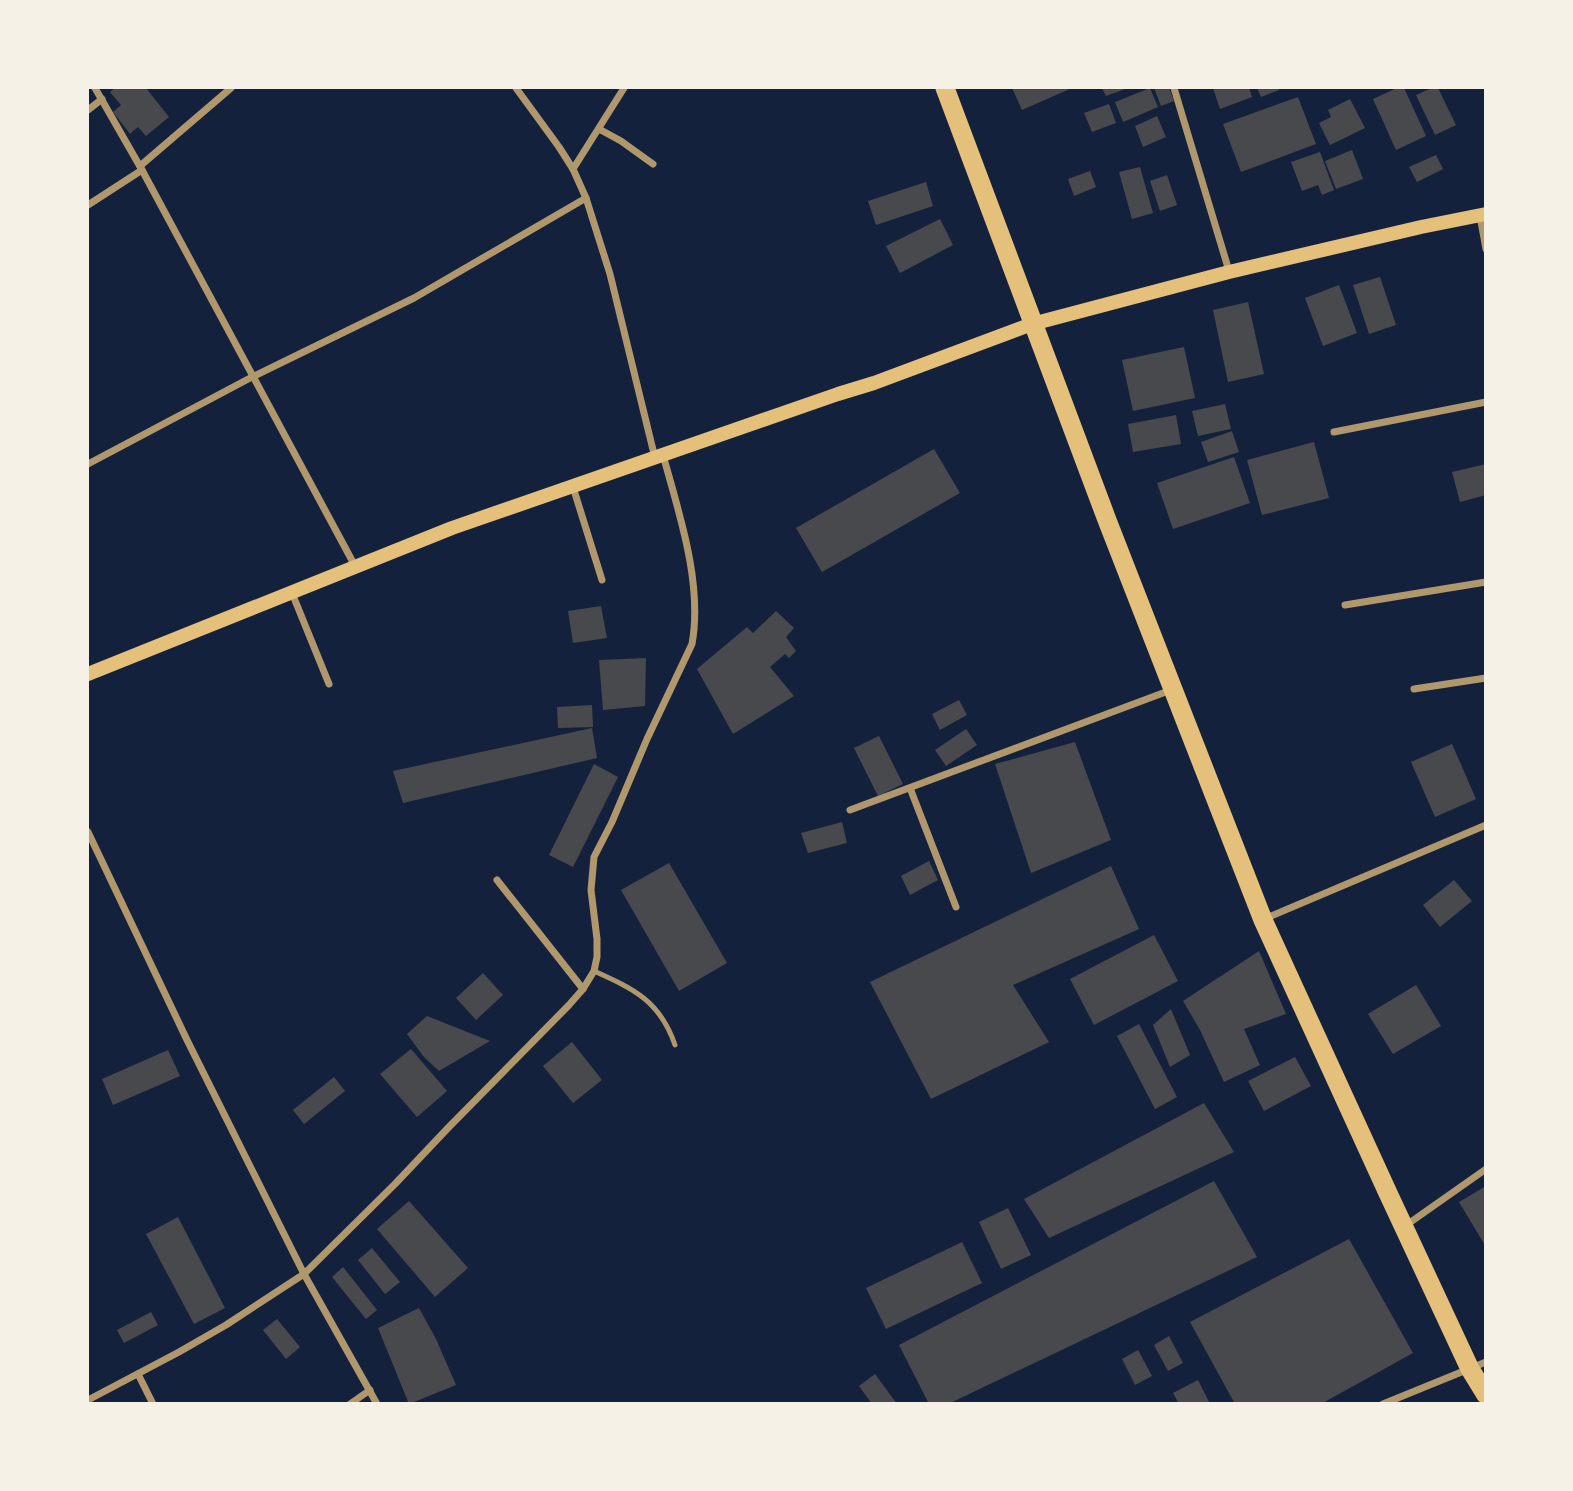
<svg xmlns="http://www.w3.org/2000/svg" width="1573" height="1491" viewBox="0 0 1573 1491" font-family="Lora,serif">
  <rect width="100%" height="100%" fill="#14213d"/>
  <g fill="#48494c">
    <polygon points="115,88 146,88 169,117 146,136 138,127 130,134 113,112 121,105 110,92"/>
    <polygon points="1012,88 1072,88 1022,110"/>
    <polygon points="1102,88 1128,88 1106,96"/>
    <polygon points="1150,88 1158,107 1123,122 1115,102"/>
    <polygon points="1154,88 1169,88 1174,101 1161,106"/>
    <polygon points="1213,88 1249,88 1252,97 1220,109"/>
    <polygon points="1257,88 1279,88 1279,90 1261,97"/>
    <polygon points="1397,88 1404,88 1426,136 1396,150 1373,99"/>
    <polygon points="1432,88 1438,88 1456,125 1435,135 1416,95"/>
    <polygon points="1298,97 1316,144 1241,172 1223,124"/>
    <polygon points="1350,99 1365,128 1330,145 1319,123 1331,117 1328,110"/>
    <polygon points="1109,104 1116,123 1092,132 1084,113"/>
    <polygon points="1157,116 1166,137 1143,147 1135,126"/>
    <polygon points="1352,150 1363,179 1336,189 1325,161"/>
    <polygon points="1320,152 1334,190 1322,195 1318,185 1302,191 1291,162"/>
    <polygon points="1436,155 1443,169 1417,182 1409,167"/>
    <polygon points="1140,167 1153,213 1132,219 1119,172"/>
    <polygon points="1090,171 1096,187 1074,196 1068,179"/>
    <polygon points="1167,175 1177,205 1160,211 1150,181"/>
    <polygon points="926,182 933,206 876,225 868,201"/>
    <polygon points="940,219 953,245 900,273 886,246"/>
    <polygon points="1380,277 1396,325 1369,334 1353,285"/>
    <polygon points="1339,285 1357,333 1323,346 1305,298"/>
    <polygon points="1248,302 1264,374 1228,382 1213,310"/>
    <polygon points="1184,347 1195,398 1133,411 1122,360"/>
    <polygon points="1225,404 1231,429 1198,436 1192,411"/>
    <polygon points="1176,415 1181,444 1133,452 1128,424"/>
    <polygon points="1232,431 1239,452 1208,462 1201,442"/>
    <polygon points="1314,442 1329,498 1262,515 1247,460"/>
    <polygon points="934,449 960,493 822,572 796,528"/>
    <polygon points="1234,457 1250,503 1173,529 1157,483"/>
    <polygon points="1486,464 1486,495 1460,502 1452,472"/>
    <polygon points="601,606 607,638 573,643 568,611"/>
    <polygon points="776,611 794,628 786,637 796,651 789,658 785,654 770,667 794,696 733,734 697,669 747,627 753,633"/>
    <polygon points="646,658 645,706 603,710 599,660"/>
    <polygon points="959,700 967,715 940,730 932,714"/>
    <polygon points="592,705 593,727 558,728 557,707"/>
    <polygon points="592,728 597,758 403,803 393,771"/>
    <polygon points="966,729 977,745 946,766 935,750"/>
    <polygon points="879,736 903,784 878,796 854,748"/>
    <polygon points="1075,742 1111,840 1031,873 995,764"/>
    <polygon points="1452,744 1476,799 1435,817 1411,762"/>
    <polygon points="594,764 618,777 573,867 549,855"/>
    <polygon points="842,822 847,843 808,853 801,833"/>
    <polygon points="929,861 938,880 910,895 901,876"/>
    <polygon points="669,863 727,963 679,991 621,890"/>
    <polygon points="1111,866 1139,929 1013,985 1049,1042 931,1099 870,982"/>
    <polygon points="1454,880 1472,901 1440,927 1423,905"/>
    <polygon points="1154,935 1178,981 1094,1025 1070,979"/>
    <polygon points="1259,951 1286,1014 1244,1029 1260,1065 1224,1082 1200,1030 1183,1001"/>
    <polygon points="483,973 503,995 476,1020 456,998"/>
    <polygon points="1416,985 1441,1026 1393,1054 1368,1014"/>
    <polygon points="1171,1009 1190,1055 1170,1067 1153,1025"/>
    <polygon points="427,1016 490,1041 439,1071 424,1057 407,1034"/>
    <polygon points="1139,1024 1177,1097 1155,1109 1117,1036"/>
    <polygon points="572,1042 602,1080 573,1103 543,1066"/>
    <polygon points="411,1049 447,1091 417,1117 380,1074"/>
    <polygon points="168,1050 180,1076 113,1105 102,1079"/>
    <polygon points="1295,1057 1311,1086 1264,1111 1248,1081"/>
    <polygon points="334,1077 345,1091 304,1124 293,1110"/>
    <polygon points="1204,1103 1234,1152 1049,1238 1024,1199"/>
    <polygon points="1214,1181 1257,1257 948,1404 929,1404 899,1345"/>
    <polygon points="1486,1186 1486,1247 1459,1202"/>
    <polygon points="409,1201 468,1268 435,1297 377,1229"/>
    <polygon points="1008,1208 1031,1255 1001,1269 979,1222"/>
    <polygon points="178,1217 225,1308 194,1324 146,1234"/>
    <polygon points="1349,1239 1413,1353 1321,1404 1235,1404 1190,1322"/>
    <polygon points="962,1242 982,1283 886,1329 866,1288"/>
    <polygon points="372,1248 400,1282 385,1294 358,1260"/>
    <polygon points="343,1267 377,1310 366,1319 332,1277"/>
    <polygon points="419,1308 436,1339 456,1385 409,1404 378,1328"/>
    <polygon points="151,1312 158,1325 124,1343 117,1330"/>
    <polygon points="277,1319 300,1347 286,1359 263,1330"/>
    <polygon points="1169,1336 1183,1363 1168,1371 1154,1345"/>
    <polygon points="1138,1350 1152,1376 1135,1385 1122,1359"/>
    <polygon points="875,1374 897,1404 872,1404 859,1386"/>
    <polygon points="1198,1380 1210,1404 1179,1404 1173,1393"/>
  </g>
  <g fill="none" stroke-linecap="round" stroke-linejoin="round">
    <path stroke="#b1986c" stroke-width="5" d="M594 971C634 989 660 1001 675 1045"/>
    <g stroke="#b1986c" stroke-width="7">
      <polyline points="95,88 142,170 355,566"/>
      <polyline points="516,88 559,147 573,169 586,198 610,274 655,458"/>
      <polyline points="1174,88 1229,271"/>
      <polyline points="88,110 102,99"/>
      <polyline points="599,129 621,141 653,164"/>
      <polyline points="140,166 231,88"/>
      <polyline points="573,169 624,88"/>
      <polyline points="88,205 142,170"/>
      <polyline points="1480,216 1486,249"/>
      <polyline points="1334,432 1486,402"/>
      <polyline points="88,464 252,377 414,298 586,198"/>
      <polyline points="573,487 602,580"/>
      <polyline points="292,593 329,684"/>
      <polyline points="1345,605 1486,582"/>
      <polyline points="1414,689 1486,678"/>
      <polyline points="910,788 956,907"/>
      <polyline points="850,810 1171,690"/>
      <polyline points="88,832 187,1040 304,1274 377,1404"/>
      <polyline points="497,880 583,989"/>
      <polyline points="1264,919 1486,825"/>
      <polyline points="1405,1226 1486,1169"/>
      <polyline points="138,1374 153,1404"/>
      <path d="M88 1400 179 1352 226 1325 304 1274 395 1184 447 1129 569 1005 583 989 594 971 597 957V939L591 890 594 857 612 822 647 739 692 644C703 584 679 513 663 455"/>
      <polyline points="350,1404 370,1390"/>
      <polyline points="1383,1404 1486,1362"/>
    </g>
    <polyline stroke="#e5c07b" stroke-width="14" points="88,674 452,528 838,394 874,383 1032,324 1229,272 1421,227 1486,214"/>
    <polyline stroke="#e5c07b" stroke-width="19" points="945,88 1107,520 1263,920 1387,1191 1470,1369 1486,1395"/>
  </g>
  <rect width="1573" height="1491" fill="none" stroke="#f6f1e7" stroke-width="178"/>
</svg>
